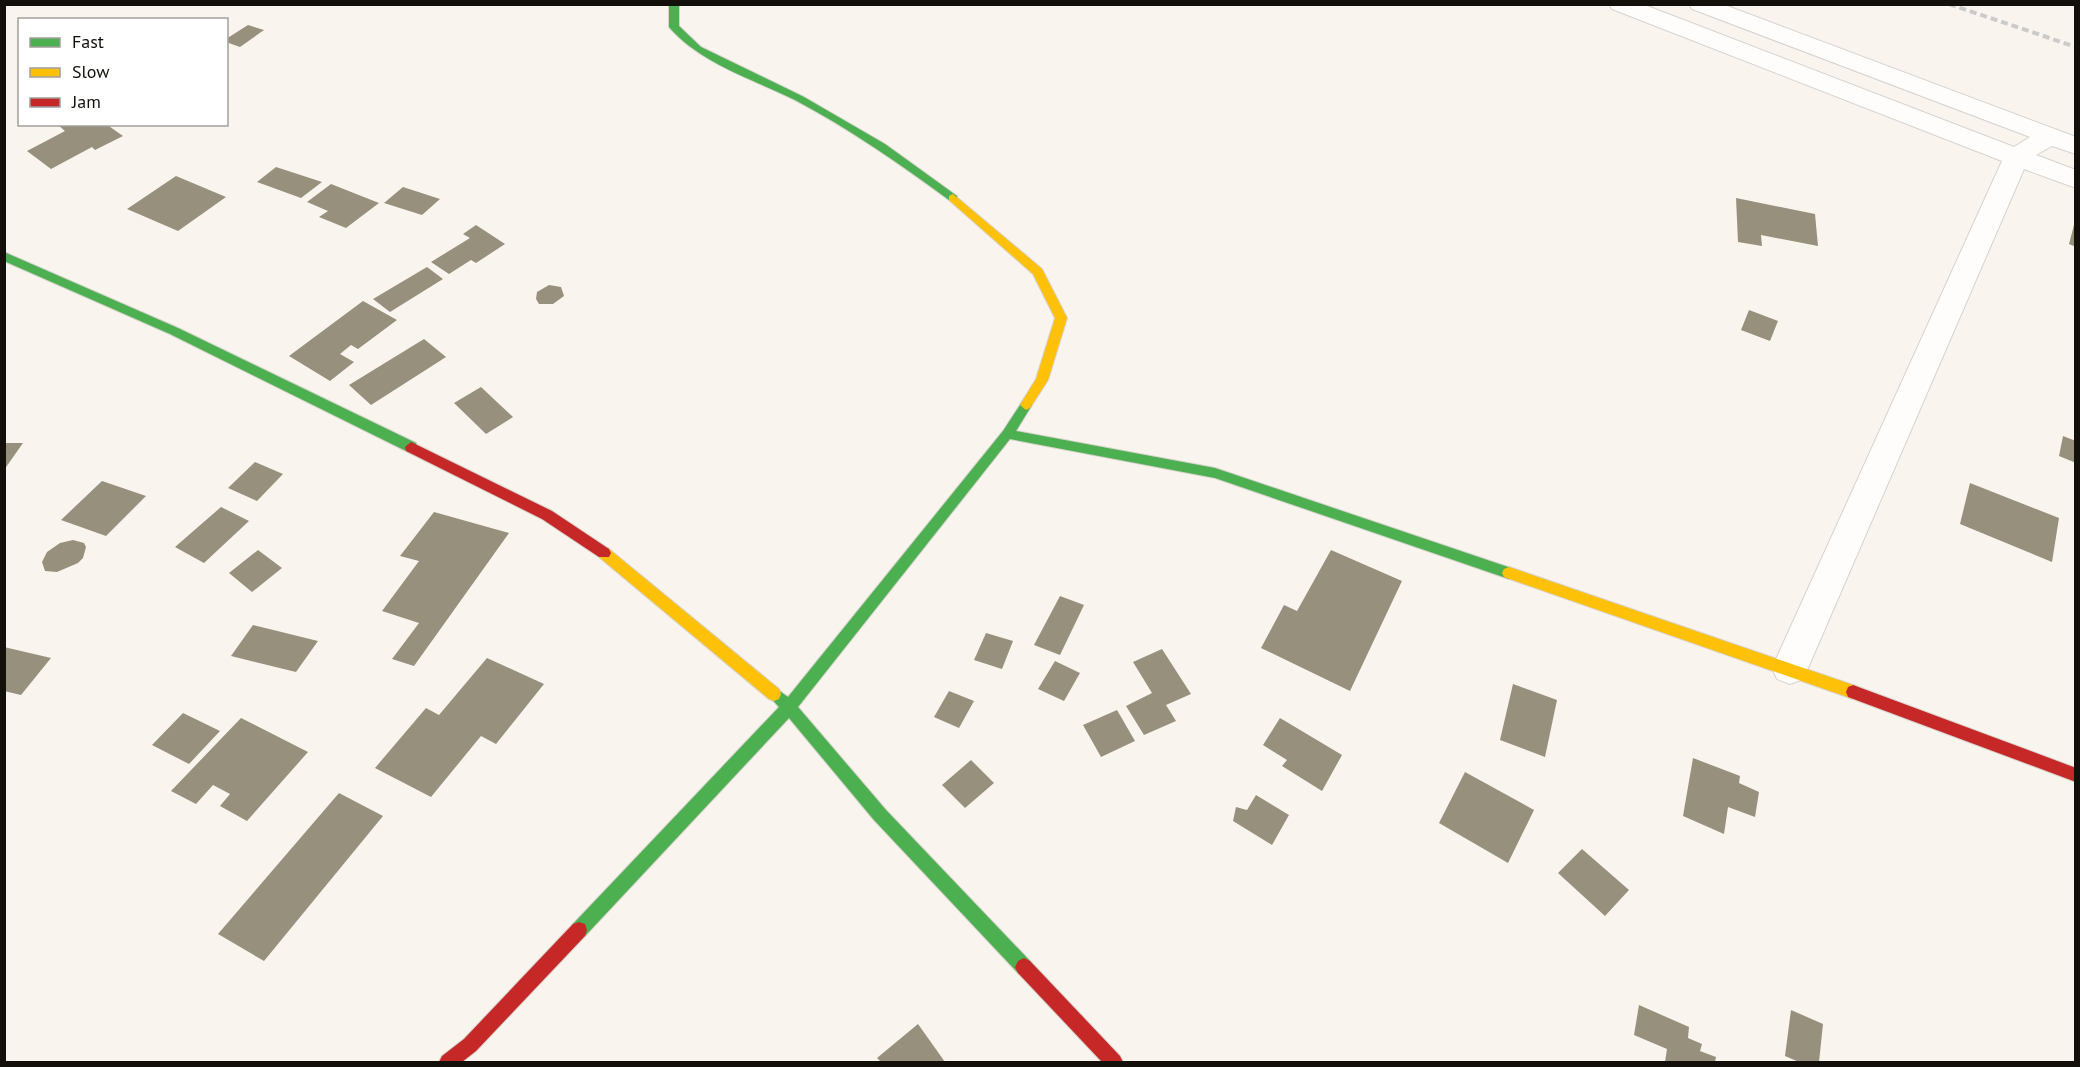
<svg xmlns="http://www.w3.org/2000/svg" width="2080" height="1067" viewBox="0 0 2080 1067" font-family="'PT Sans',sans-serif">
  <rect width="100%" height="100%" fill="#faf4ee"/>
  <g fill="#96907d">
    <polygon points="248,25 264,30 240,47 226,42 226,39"/>
    <polygon points="57,124 106,124 123,136 95,150 92,147 51,169 27,151 65,131"/>
    <polygon points="276,167 322,182 301,198 257,182"/>
    <polygon points="176,176 226,197 178,231 127,209"/>
    <polygon points="331,184 379,203 346,228 319,217 328,211 307,202"/>
    <polygon points="403,187 440,199 422,215 384,203"/>
    <polygon points="1736,198 1815,214 1818,246 1761,235 1762,246 1738,242"/>
    <polygon points="2075,221 2076,222 2076,247 2069,244"/>
    <polygon points="476,225 505,244 476,263 471,260 449,274 431,262 470,238 463,234"/>
    <polygon points="427,267 443,279 390,312 373,299"/>
    <polygon points="549,285 561,287 564,296 553,304 539,304 536,299 537,292"/>
    <polygon points="363,301 397,320 358,349 351,345 340,354 354,362 330,381 289,356"/>
    <polygon points="1749,310 1778,321 1770,341 1741,330"/>
    <polygon points="424,339 446,357 371,405 349,385"/>
    <polygon points="481,387 513,417 486,434 454,403"/>
    <polygon points="2063,436 2076,441 2076,463 2059,456"/>
    <polygon points="4,443 23,443 4,470"/>
    <polygon points="255,462 283,474 257,501 228,488"/>
    <polygon points="102,481 146,496 106,536 61,520"/>
    <polygon points="1970,483 2059,518 2052,562 1960,524"/>
    <polygon points="221,507 249,521 204,563 175,547"/>
    <polygon points="434,512 509,533 414,666 392,659 419,623 382,611 419,561 400,556"/>
    <polygon points="73,540 84,543 86,547 83,558 78,563 57,572 45,571 42,562 47,552 60,543"/>
    <polygon points="258,550 282,568 252,592 229,573"/>
    <polygon points="1331,550 1402,581 1350,691 1261,648 1284,605 1297,611"/>
    <polygon points="1060,596 1084,605 1060,655 1034,645"/>
    <polygon points="253,625 318,641 296,672 231,656"/>
    <polygon points="986,633 1013,641 1002,669 974,660"/>
    <polygon points="4,647 51,658 21,695 4,691"/>
    <polygon points="1162,649 1191,694 1166,705 1176,721 1144,735 1126,706 1152,693 1133,662"/>
    <polygon points="487,658 544,684 496,744 481,736 431,797 375,768 426,708 439,715"/>
    <polygon points="1055,661 1080,673 1064,701 1038,689"/>
    <polygon points="1513,684 1557,700 1545,757 1500,740"/>
    <polygon points="949,691 974,701 959,728 934,717"/>
    <polygon points="1117,710 1135,741 1101,757 1083,725"/>
    <polygon points="183,713 220,731 189,764 152,745"/>
    <polygon points="241,718 308,752 247,821 220,806 230,794 213,785 196,804 171,791"/>
    <polygon points="1280,718 1342,755 1322,791 1282,766 1287,760 1263,745"/>
    <polygon points="1693,758 1740,776 1739,783 1759,792 1755,817 1728,807 1724,834 1683,816"/>
    <polygon points="971,760 994,783 965,808 942,785"/>
    <polygon points="1465,772 1534,810 1508,863 1439,823"/>
    <polygon points="339,793 383,816 264,961 218,934"/>
    <polygon points="1256,795 1289,815 1272,845 1233,821 1236,807 1247,810"/>
    <polygon points="1582,849 1629,890 1605,916 1558,873"/>
    <polygon points="1639,1005 1689,1027 1688,1038 1702,1044 1700,1051 1716,1057 1715,1062 1665,1062 1667,1049 1634,1035"/>
    <polygon points="1791,1010 1823,1024 1819,1062 1799,1062 1785,1056"/>
    <polygon points="918,1024 945,1062 881,1062 877,1058"/>
  </g>
  <g fill="none" stroke-linecap="round" stroke-linejoin="round">
    <g stroke="#d7d2cd" stroke-width="2">
      <polygon id="street" points="1609,4 1642,4 2014,147 2030,137 1692,9 1689,4 1722,4 2076,137 2076,154 2052,146 2036,155 2076,170 2076,188 2024,169 1808,668 1803,679 1790,684 1777,679 1772,668 2002,161 1612,9"/>
    </g>
    <g stroke="#d7d2cd" stroke-width="2">
      <g id="fast">
        <path d="M669 4H679V26L701 47 804 97 885 144 957 196V200H949C900 164 850 129 795 100 753 79 701 64 669 27Z"/>
        <polygon points="4,252 178,328 416,443 417,447 411,452 406,451 170,334 4,261"/>
        <polygon points="1026,400 1032,405 1016,431 1215,468 1514,569 1516,573 1514,577 1509,579 1215,478 1010,439 798,707 886,810 1030,961 1033,967 1030,973 1024,976 1018,973 874,820 789,718 585,936 579,938 573,936 571,930 573,924 779,707 767,694 769,689 774,687 788,697 1003,431 1022,402"/>
      </g>
    </g>
    <g stroke="#d7d2cd" stroke-width="2">
      <g id="slow">
        <polygon points="953,194 1042,269 1067,318 1048,380 1030,408 1026,410 1020,405 1036,379 1055,318 1033,274 949,200 949,196"/>
        <polygon points="604,547 609,549 779,689 781,694 779,699 774,701 769,699 599,557 597,553 599,549"/>
        <polygon points="1509,567 1853,685 1858,687 1860,692 1858,697 1853,699 1504,577 1502,573 1504,569"/>
      </g>
    </g>
    <g stroke="#d7d2cd" stroke-width="2">
      <g id="jam">
        <polygon points="411,442 552,511 609,549 611,553 609,557 599,557 542,519 406,451 405,447"/>
        <polygon points="1853,685 2076,768 2076,782 1848,697 1846,692 1848,687"/>
        <polygon points="579,922 585,924 587,930 585,936 476,1051 462,1062 439,1062 442,1056 464,1039 573,924"/>
        <polygon points="1024,958 1030,961 1120,1056 1123,1062 1102,1062 1018,973 1015,967 1018,961"/>
      </g>
    </g>
    <use href="#street" fill="#fefdfc" fill-rule="evenodd"/>
    <use href="#fast" fill="#4caf50" fill-rule="evenodd"/>
    <use href="#slow" fill="#ffc107" fill-rule="evenodd"/>
    <use href="#jam" fill="#c62828" fill-rule="evenodd"/>
    <polyline stroke="#cccbc9" stroke-width="4" stroke-dasharray="7 4" stroke-linecap="butt" points="1949,4 2076,47"/>
  </g>
  <rect width="2080" height="1067" fill="none" stroke="#130f0a" stroke-width="12"/>
  <rect x="18" y="18" width="210" height="108" fill="#ffffff" stroke="#a19f9d" stroke-width="1.5"/>
  <rect x="30" y="38" width="30" height="9" fill="#4caf50" stroke="#a19f9d" stroke-width="1.5"/>
  <text x="72" y="48" font-size="18" fill="#130f0a">Fast</text>
  <rect x="30" y="68" width="30" height="9" fill="#ffc107" stroke="#a19f9d" stroke-width="1.5"/>
  <text x="72" y="78" font-size="18" fill="#130f0a">Slow</text>
  <rect x="30" y="98" width="30" height="9" fill="#c62828" stroke="#a19f9d" stroke-width="1.5"/>
  <text x="72" y="108" font-size="18" fill="#130f0a">Jam</text>
</svg>
